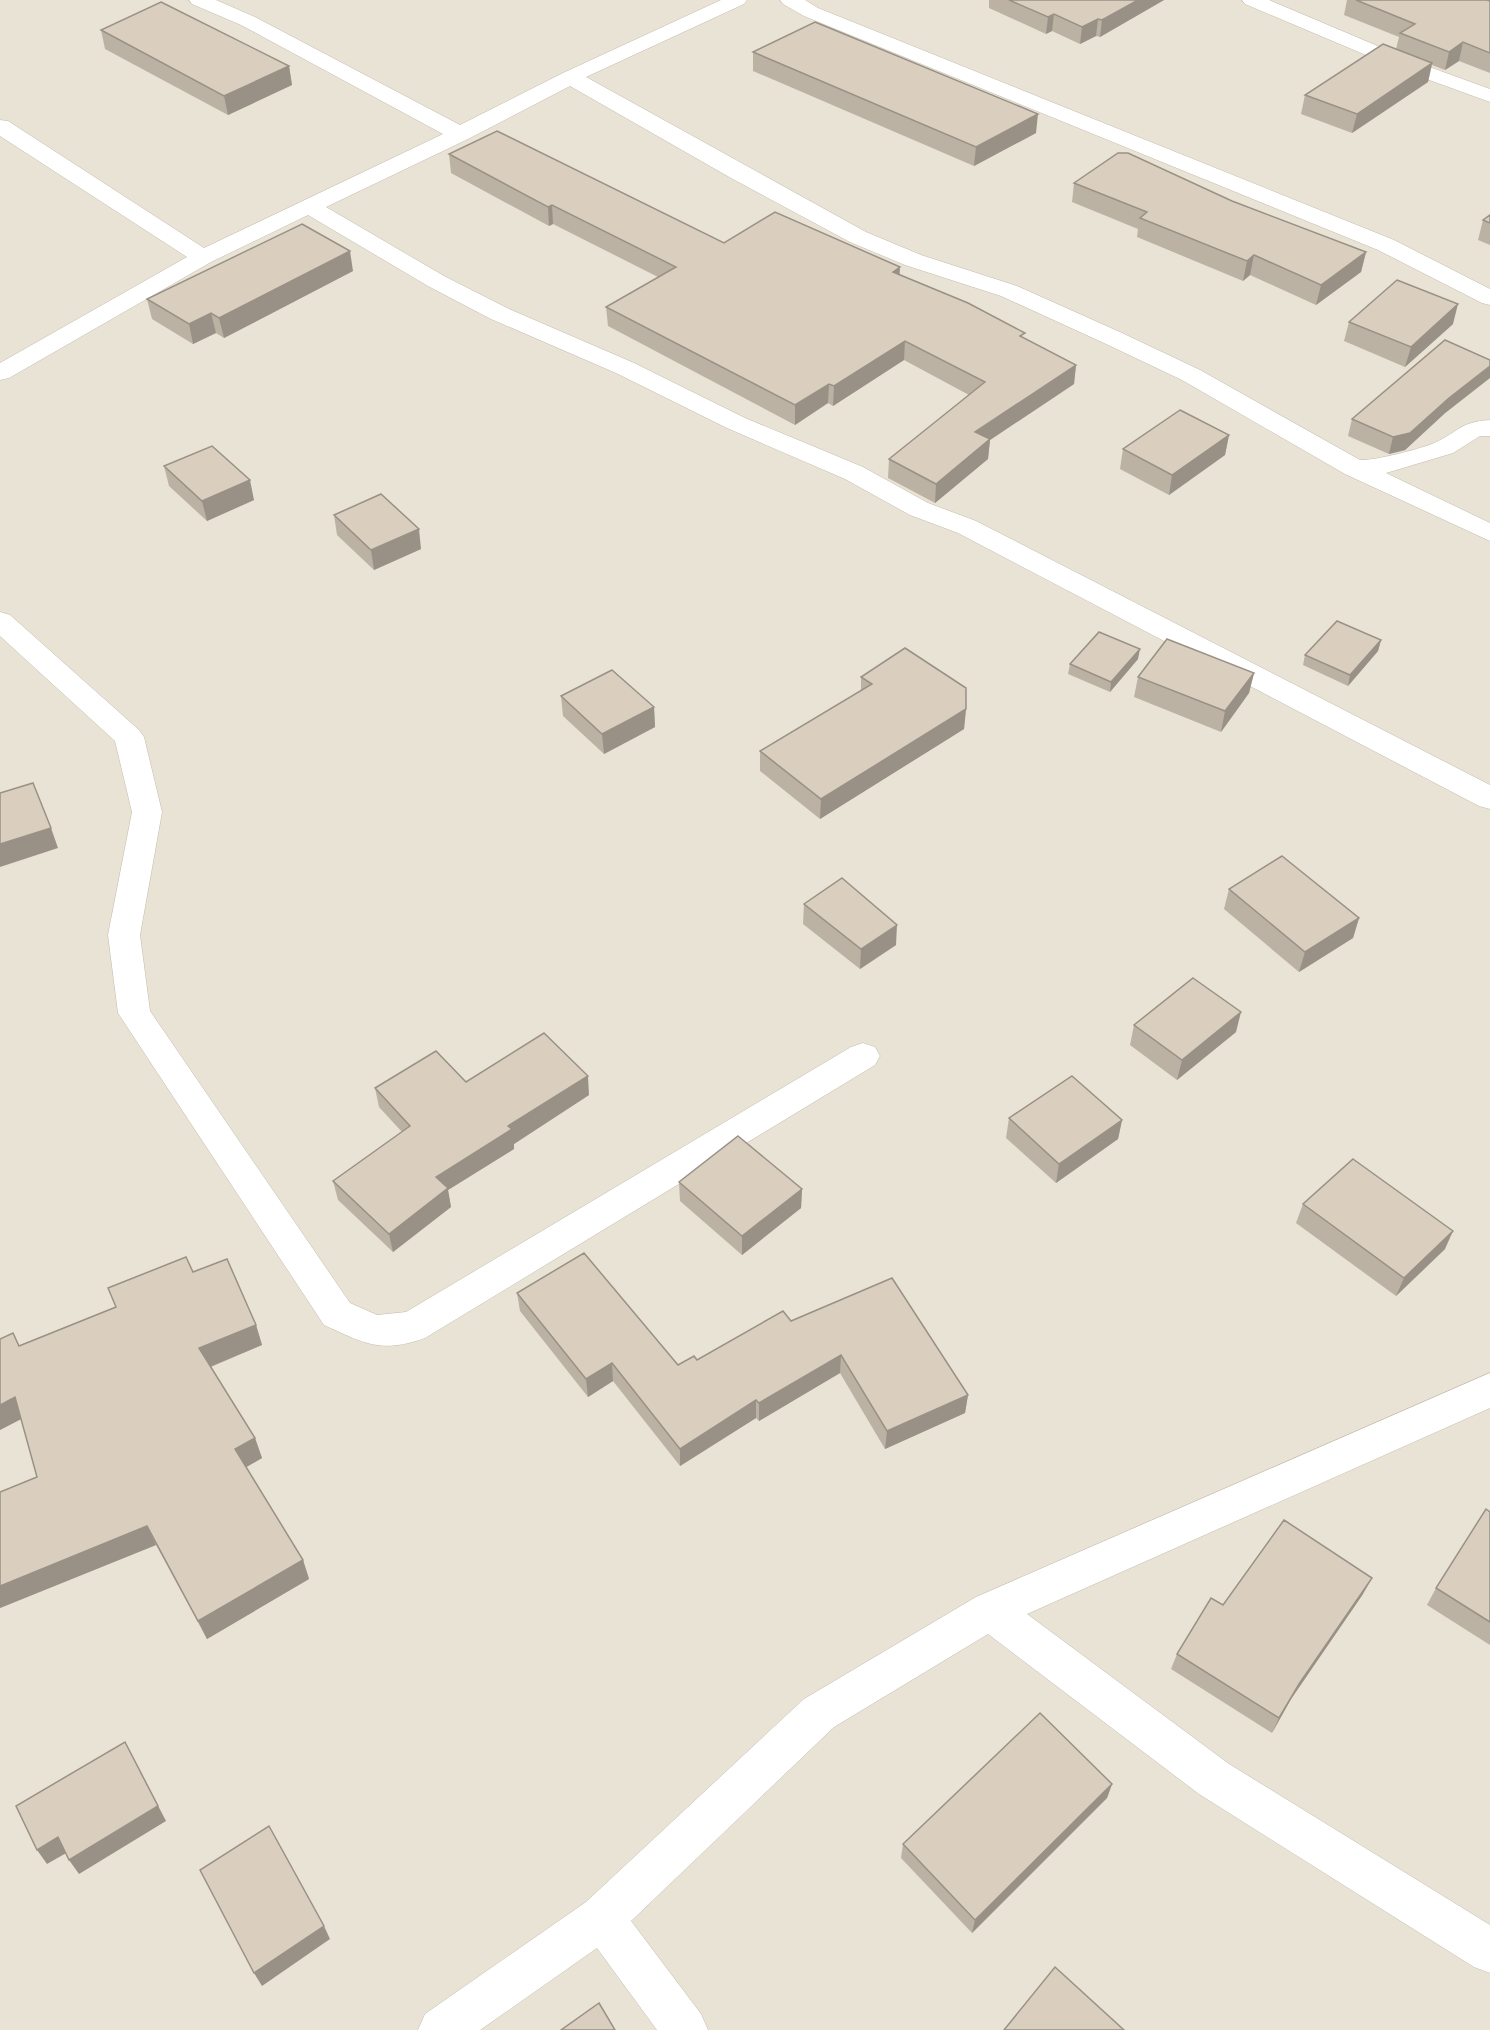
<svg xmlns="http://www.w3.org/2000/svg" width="1490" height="2030" viewBox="0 0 1490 2030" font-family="'PT Sans Narrow',sans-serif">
  <rect width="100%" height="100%" fill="#f5f0e7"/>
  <rect fill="#e9e3d5" x="0" y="0" width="1490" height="2030"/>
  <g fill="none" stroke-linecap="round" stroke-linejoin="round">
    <g stroke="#c4bbac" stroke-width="1">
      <g id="street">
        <path d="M189 0H216L255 17 460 125 563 73 721 0H747L744 4 586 77 866 232 921 255 1017 286 1122 333 1200 370 1360 460C1373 461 1421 449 1434 443 1459 432 1459 422 1490 420V436H1480L1453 453 1386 473 1490 523V541L1345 474 1182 380 1104 343 1001 296 905 265 850 242 731 178 570 86 468 139 326 207 444 276 509 309 634 363 745 418 863 467 928 503 976 521 1490 785V809L1479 806 958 533 910 515 845 479 727 428 616 373 491 319 428 286 308 215 211 262 9 378 0 380V363L187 257 0 136V120L8 121 204 248 443 134 241 25 192 4Z"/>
        <polygon points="780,0 805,0 818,8 1394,240 1490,289 1490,305 1482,303 1378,250 804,16 783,4"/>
        <polygon points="1242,0 1269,0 1413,61 1490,89 1490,102 1399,69 1245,4"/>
        <path d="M0 612 10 615 139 730 144 737 162 812 140 935 150 1011 350 1303 377 1315 406 1312 851 1047 863 1043 875 1047 880 1056 875 1065 425 1338C380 1354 364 1343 324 1325L118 1013 108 935 132 812 115 741 0 636Z"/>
        <polygon points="1490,1373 1490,1408 1027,1614 1229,1764 1490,1925 1490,1973 1474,1967 1199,1794 988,1634 834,1727 631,1921 701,2014 708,2030 657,2030 597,1948 480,2030 418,2030 425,2014 586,1902 804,1699 976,1597"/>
      </g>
    </g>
    <use href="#street" fill="#fff" fill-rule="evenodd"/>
  </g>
  <g fill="#bbb2a4">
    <polygon points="989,0 1164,0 1100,37 1096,36 1080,44 1052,31 1046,34 989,8"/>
    <polygon points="1347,0 1487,0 1490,1 1490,73 1459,61 1445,70 1432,65 1428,82 1352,133 1301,114 1305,95 1396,49 1399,37 1344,15"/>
    <polygon points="101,30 289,66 292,85 228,115 105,49"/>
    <polygon points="753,52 1036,133 974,166 753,71"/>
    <polygon points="449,154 724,243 899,274 1076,365 1074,384 990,440 988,459 935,503 888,478 889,459 969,395 904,360 833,406 828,403 795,425 608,326 606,307 658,277 553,224 549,226 451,173"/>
    <polygon points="1074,183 1232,201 1366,252 1361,272 1316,305 1250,275 1243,281 1137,237 1138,229 1072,202"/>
    <polygon points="1490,215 1490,245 1478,240 1483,220"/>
    <polygon points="353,271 224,338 216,333 193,344 152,319 147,299"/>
    <polygon points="1349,322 1453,324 1405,367 1344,341"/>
    <polygon points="1444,414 1405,450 1389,454 1348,436 1352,419"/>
    <polygon points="1229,435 1225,455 1169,495 1120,469 1123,449"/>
    <polygon points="164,466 254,500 207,521 169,486"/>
    <polygon points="334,515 421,549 374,570 337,535"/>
    <polygon points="1381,640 1378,651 1348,686 1303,665 1305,655"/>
    <polygon points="1138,659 1110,692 1068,674 1070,664"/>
    <polygon points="1254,673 1249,693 1221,732 1134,697 1138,677"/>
    <polygon points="861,677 966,709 964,729 820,819 760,771 760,751 861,691"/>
    <polygon points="561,696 654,707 655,727 604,754 563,716"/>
    <polygon points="1229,889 1359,918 1353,938 1299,972 1224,909"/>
    <polygon points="804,904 896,945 860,969 803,924"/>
    <polygon points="1134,1025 1236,1032 1177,1080 1130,1045"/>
    <polygon points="466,1082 589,1095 514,1144 514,1149 448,1190 451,1207 393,1252 338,1200 333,1181 402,1132 379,1107 375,1088"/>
    <polygon points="1009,1118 1122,1120 1118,1139 1056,1183 1006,1138"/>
    <polygon points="679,1182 802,1189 801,1208 742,1255 680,1201"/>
    <polygon points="1303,1204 1445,1249 1396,1296 1296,1223"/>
    <polygon points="193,1272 256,1325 262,1345 211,1367 255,1438 262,1458 246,1467 303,1560 309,1579 207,1639 156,1545 0,1608 0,1492 37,1477 21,1419 0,1430 19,1346 116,1307"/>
    <polygon points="517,1293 678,1365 697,1360 791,1321 968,1395 965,1413 885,1449 840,1373 759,1421 756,1418 680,1466 613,1381 588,1397 520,1311"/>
    <polygon points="1490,1512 1490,1645 1427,1605 1436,1588"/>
    <polygon points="1363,1594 1291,1699 1272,1733 1171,1669 1177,1654"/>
    <polygon points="1112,1784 1107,1798 972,1933 901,1858 903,1844"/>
  </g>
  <g fill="#999186">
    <polygon points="1138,0 1164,0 1100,37 1102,20"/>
    <polygon points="1054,14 1052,31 1046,34 1048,17"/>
    <polygon points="1098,19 1096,36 1080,44 1082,27"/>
    <polygon points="1463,42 1459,61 1445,70 1449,52"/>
    <polygon points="1432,63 1428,82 1352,133 1357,114"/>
    <polygon points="289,66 292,85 228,115 224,96"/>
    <polygon points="1038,114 1036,133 974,166 976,147"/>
    <polygon points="552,205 553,224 549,226 548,207"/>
    <polygon points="350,251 353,271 224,338 219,318"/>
    <polygon points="1366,252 1361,272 1316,305 1321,285"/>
    <polygon points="1254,255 1250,275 1243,281 1247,261"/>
    <polygon points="900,267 899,286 893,272"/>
    <polygon points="1458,304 1453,324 1405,367 1411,347"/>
    <polygon points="211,313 216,333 193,344 189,324"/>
    <polygon points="905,341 904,360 833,406 834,386"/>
    <polygon points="1076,365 1074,384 990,440 988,459 935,503 936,484 975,432"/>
    <polygon points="1490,366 1490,378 1444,414 1405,450 1389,454 1393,437 1449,398"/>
    <polygon points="829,384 828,403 795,425 795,405"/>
    <polygon points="1229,435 1225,455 1169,495 1172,475"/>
    <polygon points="250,480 254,500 207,521 202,501"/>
    <polygon points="419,529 421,549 374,570 371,550"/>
    <polygon points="1381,640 1378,651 1348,686 1350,675"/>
    <polygon points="1140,649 1138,659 1110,692 1111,682"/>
    <polygon points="1254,673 1249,693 1221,732 1225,711"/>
    <polygon points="654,707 655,727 604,754 602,734"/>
    <polygon points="966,709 964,729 820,819 821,799"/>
    <polygon points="51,828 58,848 0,867 0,844"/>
    <polygon points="1359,918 1353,938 1299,972 1305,952"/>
    <polygon points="897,925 896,945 860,969 861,949"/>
    <polygon points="1241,1012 1236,1032 1177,1080 1182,1060"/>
    <polygon points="588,1076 589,1095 514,1144 514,1149 448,1190 451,1207 393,1252 389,1234 436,1177 508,1126"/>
    <polygon points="1122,1120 1118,1139 1056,1183 1059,1164"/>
    <polygon points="802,1189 801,1208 742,1255 742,1236"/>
    <polygon points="1453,1231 1445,1249 1396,1296 1404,1278"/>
    <polygon points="256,1325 262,1345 207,1368 199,1348"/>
    <polygon points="841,1355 840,1373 759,1421 759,1403"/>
    <polygon points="612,1363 613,1381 588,1397 586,1379"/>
    <polygon points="968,1395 965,1413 885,1449 887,1431"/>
    <polygon points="15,1397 25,1417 0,1430 0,1405"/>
    <polygon points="756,1400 756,1418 680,1466 680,1449"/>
    <polygon points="255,1438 262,1458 243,1469 235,1449"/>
    <polygon points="147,1526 156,1545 0,1608 0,1586"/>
    <polygon points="303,1560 309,1579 207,1639 198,1621"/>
    <polygon points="1372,1578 1363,1594 1291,1699 1272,1733 1279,1718 1299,1684"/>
    <polygon points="125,1742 166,1821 79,1874 69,1860"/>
    <polygon points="1112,1784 1107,1798 972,1933 975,1920"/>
    <polygon points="58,1837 68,1852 47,1864 37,1850"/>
    <polygon points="324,1926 330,1939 262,1986 254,1973"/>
  </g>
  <g fill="#dacfbf" stroke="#999186" stroke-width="1.5">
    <polygon points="1009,0 1138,0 1102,20 1098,19 1082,27 1054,14 1048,17"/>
    <polygon points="1356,0 1487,0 1490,1 1490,53 1463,42 1449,52 1400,33 1415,24"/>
    <polygon points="161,2 289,66 224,96 101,30"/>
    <polygon points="815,22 1038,114 976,147 753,52"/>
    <polygon points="1383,44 1432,63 1357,114 1305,95"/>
    <polygon points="497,131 724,243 775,212 900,267 893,272 968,303 1025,333 1020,336 1076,365 975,432 990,439 936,484 889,459 985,382 905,341 834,386 829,384 795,405 606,307 676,267 552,205 548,207 449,154"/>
    <polygon points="1118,153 1128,153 1232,201 1366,252 1321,285 1254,255 1247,261 1140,218 1147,212 1074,183"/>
    <polygon points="1490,215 1490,223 1483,220"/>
    <polygon points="302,224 350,251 219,318 211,313 189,324 147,299"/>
    <polygon points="1397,280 1458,304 1411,347 1349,322"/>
    <polygon points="1445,340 1490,360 1490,366 1449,398 1410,433 1393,437 1352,419"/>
    <polygon points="1180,410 1229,435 1172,475 1123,449"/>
    <polygon points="212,446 250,480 202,501 164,466"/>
    <polygon points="381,494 419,529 371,550 334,515"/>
    <polygon points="1337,621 1381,640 1350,675 1305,655"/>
    <polygon points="1099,632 1140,649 1111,682 1070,664"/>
    <polygon points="1167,639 1254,673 1225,711 1138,677"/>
    <polygon points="905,648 966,688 966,709 821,799 760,751 872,684 861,677"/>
    <polygon points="612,670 654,707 602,734 561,696"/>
    <polygon points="33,783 51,828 0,844 0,793"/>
    <polygon points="1282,856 1359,918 1305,952 1229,889"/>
    <polygon points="842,878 897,925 861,949 804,904"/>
    <polygon points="1193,978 1241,1012 1182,1060 1134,1025"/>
    <polygon points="544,1033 588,1076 508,1126 512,1129 436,1177 448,1188 389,1234 333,1181 410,1126 375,1088 436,1051 466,1082"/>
    <polygon points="1072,1076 1122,1120 1059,1164 1009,1118"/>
    <polygon points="738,1136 802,1189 742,1236 679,1182"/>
    <polygon points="1353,1159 1453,1231 1404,1278 1303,1204"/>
    <polygon points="584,1253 678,1365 694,1356 697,1360 783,1311 791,1321 892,1278 968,1395 887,1431 841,1355 759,1403 756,1400 680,1449 612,1363 586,1379 517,1293"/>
    <polygon points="186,1257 193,1272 227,1259 256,1325 199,1348 255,1438 235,1449 303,1560 198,1621 147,1526 0,1586 0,1492 37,1477 15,1397 0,1405 0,1339 13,1333 19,1346 116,1307 108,1288"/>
    <polygon points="1486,1509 1490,1512 1490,1622 1436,1588"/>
    <polygon points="1284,1520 1372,1578 1299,1684 1279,1718 1177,1654 1211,1598 1223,1605"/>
    <polygon points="1040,1713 1112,1784 975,1920 903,1844"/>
    <polygon points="125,1742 158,1806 69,1860 58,1837 37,1850 16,1806"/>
    <polygon points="269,1826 324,1926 254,1973 200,1870"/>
    <polygon points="1055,1967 1124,2030 1004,2030"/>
    <polygon points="599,2003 615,2030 561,2030"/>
  </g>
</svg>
